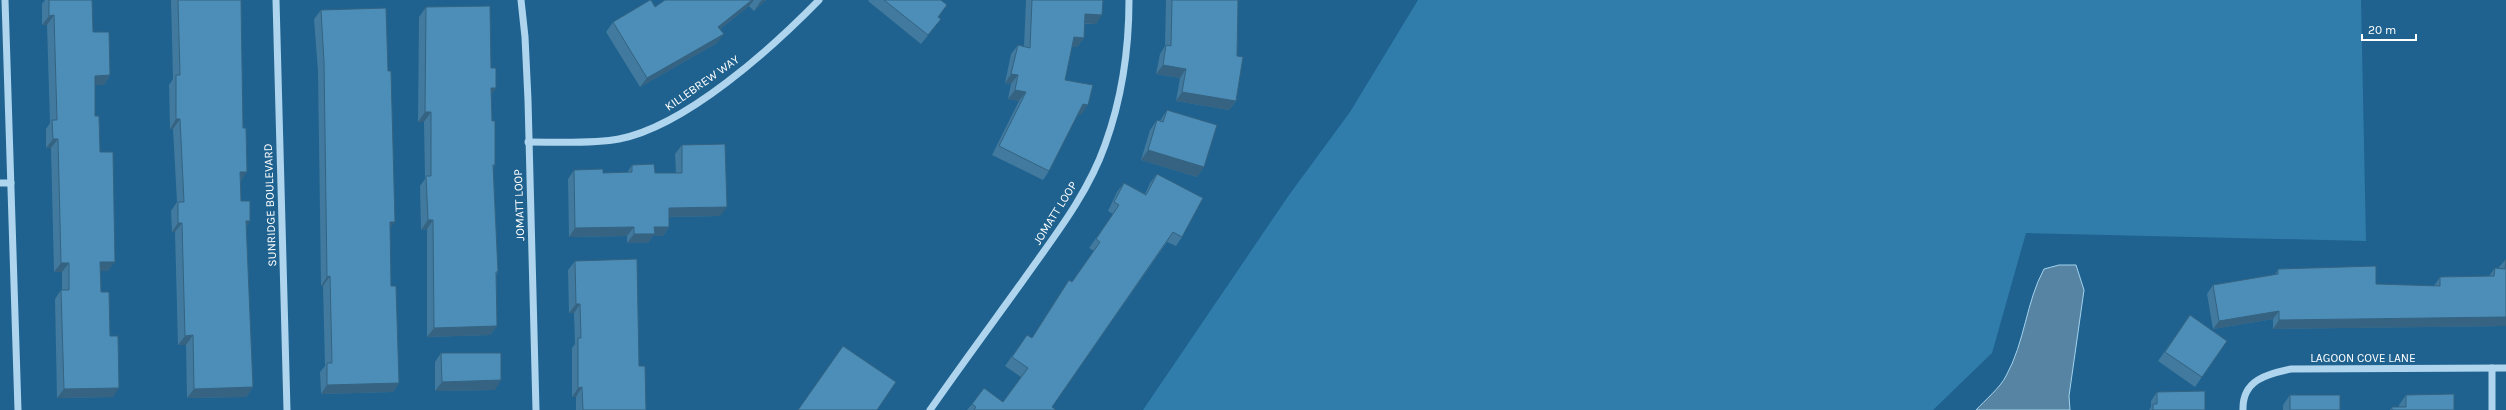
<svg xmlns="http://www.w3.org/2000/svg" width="2506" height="410" viewBox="0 0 2506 410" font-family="Karla,sans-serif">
  <rect width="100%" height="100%" fill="#1f628f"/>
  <polygon fill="#307caa" points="1418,0 2361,0 2366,241 2026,233 1992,353 1933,410 1143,410 1289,195 1350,112"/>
  <path fill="#5784a2" stroke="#a2d2ee" d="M2059 265H2076L2084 290 2069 396 2070 410H1976C1985 400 2000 388 2006 376 2025 342 2026 302 2044 269Z"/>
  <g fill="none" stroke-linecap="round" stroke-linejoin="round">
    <g stroke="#aed5ed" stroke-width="7">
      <polyline points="5,0 18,410"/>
      <polyline points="276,0 287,410"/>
      <polyline points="521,0 525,37 528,100 536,410"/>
      <path d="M528 142C556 142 593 144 619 139 686 126 772 48 819 0"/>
      <polyline points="0,183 11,183"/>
      <polyline points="2492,368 2492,410"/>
      <path d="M930 410C960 367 991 325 1022 282 1052 239 1087 196 1105 145 1122 98 1129 50 1129 0"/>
      <path d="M2243 410C2242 380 2267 374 2291 369L2506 368"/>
    </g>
  </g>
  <g fill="#417a9e">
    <polygon points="45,0 92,0 93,32 110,75 104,85 95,85 95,116 100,152 108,271 100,271 101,292 110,336 113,397 57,398 55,299 61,290 62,290 62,272 54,272 51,148 46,148 46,129 50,123 47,25 42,25 42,4"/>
    <polygon points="171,0 241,0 241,201 250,221 246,227 253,387 246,397 187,398 186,345 178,345 175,232 172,232 171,211 177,202 173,129 170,129 169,85 173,79"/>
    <polygon points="665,0 766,0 754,11 749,6 720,29 717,43 640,87 606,32 613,22 655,7"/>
    <polygon points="869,0 941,0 941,14 938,17 941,19 934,28 921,44 868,1"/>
    <polygon points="1026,0 1103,0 1096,24 1084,24 1084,38 1077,47 1072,47 1065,80 1081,115 1078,114 1049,171 1043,180 992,155 1019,101 1008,99 1011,84 1005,83 1011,54 1018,45 1024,46"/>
    <polygon points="1166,0 1238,0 1236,101 1229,110 1176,101 1180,78 1156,74 1160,54 1165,46"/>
    <polygon points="426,7 491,68 496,88 491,95 492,121 495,165 493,168 498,272 496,276 497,326 490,335 427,337 427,229 421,230 420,186 425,179 424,122 418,122 419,17"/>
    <polygon points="321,10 390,229 391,286 399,383 393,392 321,394 320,372 325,366 323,286 321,286 318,71 314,19"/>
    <polygon points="1167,110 1204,167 1197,177 1141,160 1150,130 1157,120 1160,121"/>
    <polygon points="682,145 720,216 669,217 669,227 663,236 653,236 648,243 627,243 627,236 569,237 568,179 574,170 603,173 627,173 632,165 655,173 676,173 675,154"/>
    <polygon points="1157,174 1182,237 1176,246 1167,242 1052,407 1056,410 967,410 972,404 1003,402 1021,377 1005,366 1027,335 1032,338 1069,280 1072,282 1094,251 1089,248 1113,214 1108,211 1117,192 1124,183 1145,194 1150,183"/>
    <polygon points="2506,259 2506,326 2273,329 2273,319 2213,329 2207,294 2213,285 2275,275 2278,269 2376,284 2434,286 2440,277 2489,276 2495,268 2499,268 2499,267"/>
    <polygon points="575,261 639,366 646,410 576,410 576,397 572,397 572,348 575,344 574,313 569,313 568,270"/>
    <polygon points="2190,315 2227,341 2195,387 2158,361"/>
    <polygon points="441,353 495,390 435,391 435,362"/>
    <polygon points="2157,392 2205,410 2149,410 2151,407 2151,401"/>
    <polygon points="2290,395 2340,410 2283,410 2283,405"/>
    <polygon points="2406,395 2454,410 2390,410 2392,407 2399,407 2399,405"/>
  </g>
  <g fill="#356381">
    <polygon points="752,0 754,0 749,6 711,36 718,27"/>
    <polygon points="762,0 766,0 754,11 760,2"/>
    <polygon points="1085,14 1102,15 1096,24 1078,23"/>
    <polygon points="54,15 47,25 42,25 49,16"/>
    <polygon points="724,34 717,43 640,87 647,78"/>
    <polygon points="1074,37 1084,38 1077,47 1068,47"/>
    <polygon points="1163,65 1186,69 1180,78 1156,74"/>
    <polygon points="1011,74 1018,75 1011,84 1005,83"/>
    <polygon points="110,75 104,85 88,85 95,76"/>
    <polygon points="491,88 496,88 490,97"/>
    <polygon points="1015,90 1026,92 1019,101 1008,99"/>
    <polygon points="1182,92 1236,101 1229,110 1176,101"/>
    <polygon points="1083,104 1088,105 1081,115 1077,114"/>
    <polygon points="425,112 431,112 424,122 418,122"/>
    <polygon points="176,119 180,119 173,129 170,129"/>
    <polygon points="53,139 58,139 51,148 46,148"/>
    <polygon points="1148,150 1204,167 1197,177 1141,160"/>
    <polygon points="240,172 247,172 241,181"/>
    <polygon points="727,207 720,216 662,217 669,208"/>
    <polygon points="428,220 433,220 427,229 421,230"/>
    <polygon points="246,221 250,221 244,230"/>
    <polygon points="390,222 395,222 388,231"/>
    <polygon points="178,223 182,223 175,232 172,232"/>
    <polygon points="634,227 627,236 569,237 575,228"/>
    <polygon points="654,227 669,227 663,236 653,236 648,243 627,243 634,234"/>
    <polygon points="100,262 115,262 108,271 94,271"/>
    <polygon points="61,263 69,263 62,272 54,272"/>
    <polygon points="330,276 323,286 321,286 327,277"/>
    <polygon points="576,304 580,304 574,313 569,313"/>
    <polygon points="2279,311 2273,319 2213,329 2219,321"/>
    <polygon points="2506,317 2506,326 2273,329 2279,320"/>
    <polygon points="497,326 490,335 427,337 434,328"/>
    <polygon points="193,335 186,345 178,345 185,336"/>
    <polygon points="501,380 495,390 435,391 442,382"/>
    <polygon points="399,383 393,392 321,394 327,385"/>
    <polygon points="253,387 246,397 187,398 194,389"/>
    <polygon points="582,387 576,397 572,397 578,388"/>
    <polygon points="119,388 113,397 57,398 64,389"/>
  </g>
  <g fill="#4c8eb8" stroke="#356381">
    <polygon points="49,0 92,0 93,32 109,32 110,75 95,76 95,116 99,116 100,152 113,152 115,262 100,262 101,292 109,292 110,336 118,336 119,388 64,389 61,290 69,290 69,263 61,263 58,139 53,139 52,120 57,120 54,15 49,16"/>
    <polygon points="178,0 241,0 243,128 246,128 247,172 240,172 241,201 250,201 250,221 246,221 253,387 194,389 193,335 185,336 182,223 178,223 178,202 184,202 180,119 176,119 176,75 180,75"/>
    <polygon points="650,0 651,0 655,7 665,0 752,0 718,27 724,34 647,78 613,22"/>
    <polygon points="884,0 941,0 947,5 938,17 941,19 928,35"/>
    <polygon points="1032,0 1103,0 1102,15 1085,14 1084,38 1074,37 1065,80 1093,85 1088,105 1083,104 1049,171 999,146 1026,92 1015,90 1018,75 1011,74 1018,45 1030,48"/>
    <polygon points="1172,0 1238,0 1237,56 1243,57 1236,101 1182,92 1186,69 1163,65 1166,45 1171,46"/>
    <polygon points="490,6 491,68 496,68 496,88 491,88 492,121 495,121 495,165 493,165 498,272 496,272 497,326 434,328 433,220 428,220 426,176 431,176 431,112 425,112 426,7"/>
    <polygon points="386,8 388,71 391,71 395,222 390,222 391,286 396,286 399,383 327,385 327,363 332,363 330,276 327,277 324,62 321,10"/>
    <polygon points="1167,110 1217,125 1204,167 1148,150 1157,120 1163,122"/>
    <polygon points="725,144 727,207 669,208 669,227 654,227 655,234 634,234 634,227 575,228 574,170 603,169 603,173 632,172 632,165 654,164 655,173 682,173 682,145"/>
    <polygon points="1157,174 1203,198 1182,237 1173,232 1052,407 1056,410 974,410 976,407 972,404 984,388 1003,402 1028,368 1012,357 1027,335 1032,338 1069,280 1072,282 1100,242 1096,239 1119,205 1114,202 1124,183 1146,195"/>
    <polygon points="637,259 639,366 645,366 646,410 583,410 582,387 578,388 578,338 581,338 580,304 576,304 575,261"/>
    <polygon points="2506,259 2506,317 2279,320 2279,311 2219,321 2213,285 2278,274 2278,269 2376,266 2376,284 2440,286 2440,277 2494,276 2495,268 2505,269"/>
    <polygon points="2190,315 2227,341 2202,377 2165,352"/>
    <polygon points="843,346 896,382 877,410 798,410"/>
    <polygon points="441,353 501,353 501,380 442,382"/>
    <polygon points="2205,391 2205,410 2153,410 2153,404 2157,404 2157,392"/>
    <polygon points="2454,394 2454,410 2392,410 2392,407 2406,407 2406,395"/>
    <rect x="2290" y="395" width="50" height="15"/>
  </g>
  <g text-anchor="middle" stroke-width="3.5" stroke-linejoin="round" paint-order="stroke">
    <g font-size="12" fill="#fff" stroke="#1f628f">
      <text transform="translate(702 83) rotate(-35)" y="4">KILLEBREW WAY</text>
      <text transform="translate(270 205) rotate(-92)" y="4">SUNRIDGE BOULEVARD</text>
      <text transform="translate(519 205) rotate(-92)" y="4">JOMATT LOOP</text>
      <text transform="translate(1055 213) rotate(-58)" y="4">JOMATT LOOP</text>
      <text x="2363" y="362">LAGOON COVE LANE</text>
    </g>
  </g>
  <path d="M2362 34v6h54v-6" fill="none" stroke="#ffffff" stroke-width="2"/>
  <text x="2368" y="34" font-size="12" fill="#ffffff" stroke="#1f628f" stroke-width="3" paint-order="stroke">20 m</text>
</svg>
